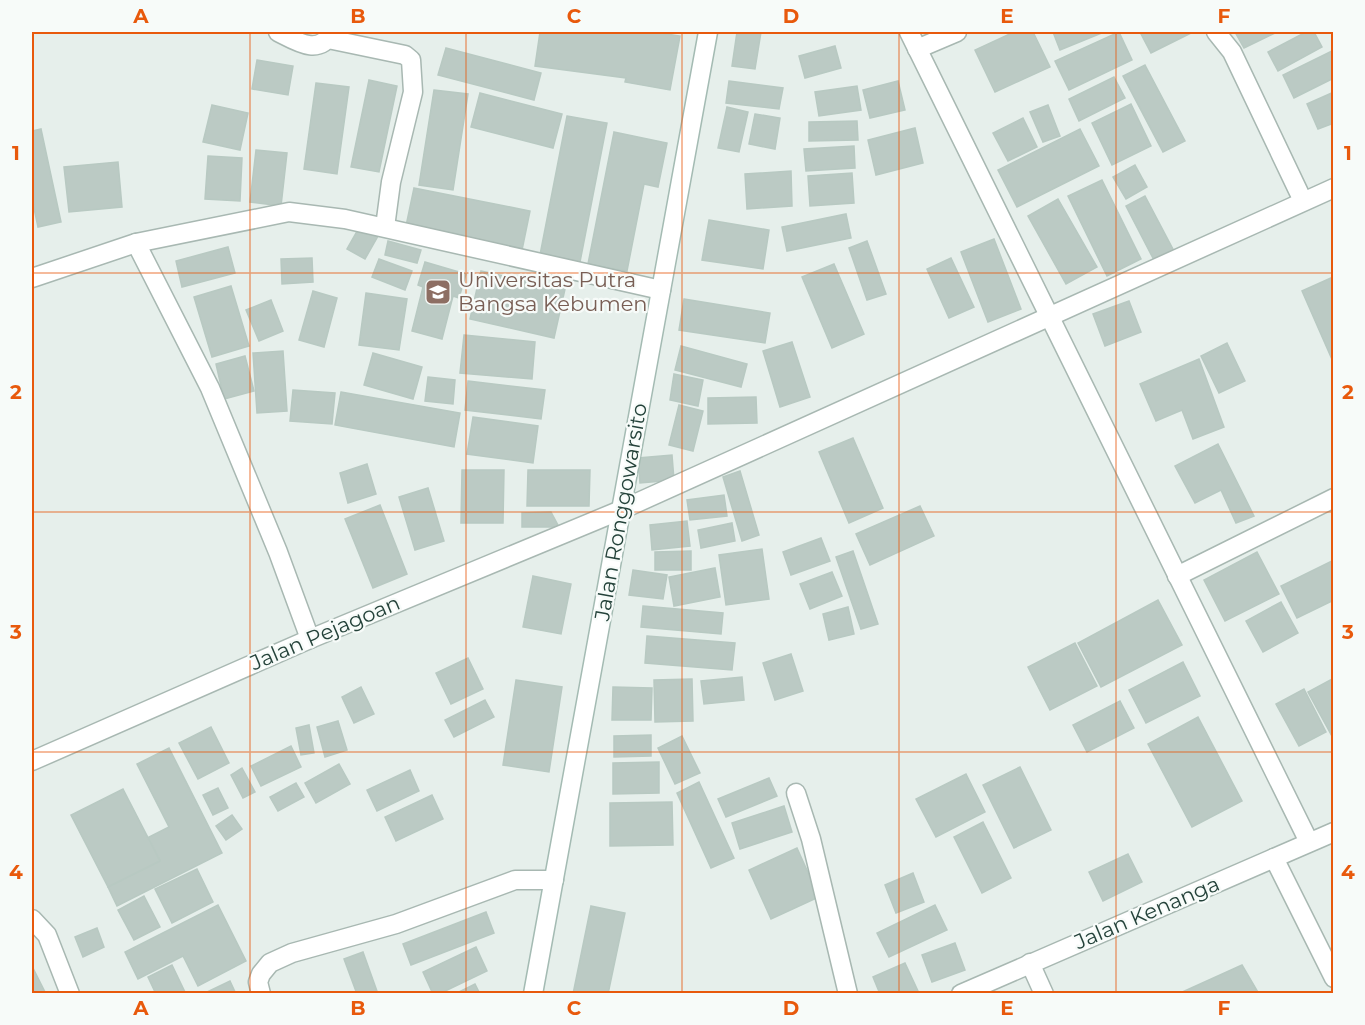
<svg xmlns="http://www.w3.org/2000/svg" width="1365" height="1025" viewBox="0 0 1365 1025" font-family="Montserrat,sans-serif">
  <rect width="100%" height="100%" fill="#e6efeb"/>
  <g fill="#bbcac4" stroke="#b8c9c2" stroke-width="1.5">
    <polygon points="540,32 654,32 680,36 670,90 625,82 626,78 535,66"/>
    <polygon points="737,32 761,32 755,69 732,66"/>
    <polygon points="1014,32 1033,32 1050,67 995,92 975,50"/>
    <polygon points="1053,32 1104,32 1060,50"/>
    <polygon points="1119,32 1132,60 1069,90 1055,61"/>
    <polygon points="1140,32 1193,32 1151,53"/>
    <polygon points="1235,32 1277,32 1244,48"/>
    <polygon points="1306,32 1314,32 1322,47 1278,71 1268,52"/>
    <polygon points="835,46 841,68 805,78 799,56"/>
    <polygon points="446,48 541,73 534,100 438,75"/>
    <polygon points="1334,50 1334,78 1294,98 1283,75"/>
    <polygon points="257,60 293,66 288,95 252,89"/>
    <polygon points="1145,65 1185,141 1163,152 1123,76"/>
    <polygon points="1114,77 1125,98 1079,121 1069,99"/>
    <polygon points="369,80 397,86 379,172 351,167"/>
    <polygon points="729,81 783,88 779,109 726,103"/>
    <polygon points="898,81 905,110 870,118 863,90"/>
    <polygon points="316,83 349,87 337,174 304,169"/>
    <polygon points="857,86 861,110 819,116 815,92"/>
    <polygon points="434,90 468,94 453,190 419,185"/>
    <polygon points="1334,92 1334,123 1318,129 1307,104"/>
    <polygon points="480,93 562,114 553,148 471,127"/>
    <polygon points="1131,104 1151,146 1112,165 1092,123"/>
    <polygon points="212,105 248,113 240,150 203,142"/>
    <polygon points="1048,105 1060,136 1043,142 1030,112"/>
    <polygon points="727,107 748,112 739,152 718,148"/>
    <polygon points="755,114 780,118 775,149 749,144"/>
    <polygon points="567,116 607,123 580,262 540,255"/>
    <polygon points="1023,118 1037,147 1008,161 993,133"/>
    <polygon points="857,121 858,140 809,141 809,122"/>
    <polygon points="915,128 923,163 876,175 868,140"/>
    <polygon points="41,129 61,222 38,227 32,199 32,131"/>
    <polygon points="1080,129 1099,166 1017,207 998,170"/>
    <polygon points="614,132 667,143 658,187 644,184 627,271 588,264"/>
    <polygon points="854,146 855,168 806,171 804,149"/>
    <polygon points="256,150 287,153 281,206 250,202"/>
    <polygon points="208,156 242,158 240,201 205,199"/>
    <polygon points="118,162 122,207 69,212 64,167"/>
    <polygon points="1135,165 1147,187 1126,199 1113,177"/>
    <polygon points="791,171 792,206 747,209 745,174"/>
    <polygon points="852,173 854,203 810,206 808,176"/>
    <polygon points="1102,180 1141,259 1107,276 1068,196"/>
    <polygon points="414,188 530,211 522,250 406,226"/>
    <polygon points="1145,196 1175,253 1156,264 1126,206"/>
    <polygon points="1058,199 1097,267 1066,284 1028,216"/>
    <polygon points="846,214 851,238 787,251 782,227"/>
    <polygon points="709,220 769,230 763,269 702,260"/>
    <polygon points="360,226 378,236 365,259 347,249"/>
    <polygon points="994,239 1021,309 988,322 961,252"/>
    <polygon points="388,241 421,250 417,263 385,255"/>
    <polygon points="867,241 886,294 867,300 849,248"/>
    <polygon points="228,247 235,273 182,287 176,261"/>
    <polygon points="312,258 313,282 282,284 281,259"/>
    <polygon points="951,258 974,307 949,318 927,269"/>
    <polygon points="379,259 412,271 405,290 372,277"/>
    <polygon points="425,262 466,274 459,298 453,296 442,339 412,331 423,287 418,285"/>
    <polygon points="834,264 864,334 832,348 802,277"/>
    <polygon points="481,271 565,289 554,338 470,319"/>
    <polygon points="1333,277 1334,277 1334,364 1302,291"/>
    <polygon points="231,286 249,346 212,357 194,297"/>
    <polygon points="313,291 337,298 324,347 299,340"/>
    <polygon points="366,293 407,299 399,350 359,345"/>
    <polygon points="684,299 770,313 765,343 679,330"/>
    <polygon points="271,300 283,331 259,341 246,310"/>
    <polygon points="1129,301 1141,332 1105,346 1093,314"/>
    <polygon points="464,335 535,342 532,379 460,373"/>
    <polygon points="792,342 810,397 780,407 763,351"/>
    <polygon points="1227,343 1245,381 1219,393 1201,356"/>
    <polygon points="681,346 747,364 741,387 675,370"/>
    <polygon points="283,351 287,411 257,413 253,353"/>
    <polygon points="373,353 422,367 413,399 364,385"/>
    <polygon points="245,356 254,391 224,399 216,364"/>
    <polygon points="1199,359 1224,427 1193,439 1182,410 1156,421 1140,384"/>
    <polygon points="674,374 703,380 698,406 670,400"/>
    <polygon points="428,377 455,380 453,404 425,401"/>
    <polygon points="468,381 545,390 541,419 465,410"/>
    <polygon points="293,390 335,393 332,424 290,421"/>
    <polygon points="341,392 460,413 454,447 335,425"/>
    <polygon points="756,397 757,423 708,424 708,398"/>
    <polygon points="679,405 703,411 693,451 669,445"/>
    <polygon points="473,417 538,426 533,463 467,454"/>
    <polygon points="853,438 883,508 849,523 819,452"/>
    <polygon points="1218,444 1254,516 1236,523 1221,490 1195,503 1175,466"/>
    <polygon points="672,455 674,480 640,483 638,458"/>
    <polygon points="367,464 376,494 348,503 340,473"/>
    <polygon points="462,470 504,470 503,523 461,523"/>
    <polygon points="528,470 590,470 589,506 527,506"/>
    <polygon points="740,471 759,535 742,541 723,477"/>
    <polygon points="428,488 444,541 415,550 399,497"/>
    <polygon points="724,495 727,516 690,520 687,500"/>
    <polygon points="380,505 407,574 373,588 345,519"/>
    <polygon points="920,506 934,536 870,565 856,534"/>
    <polygon points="551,512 559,527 522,527 522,513"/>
    <polygon points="687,521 690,546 652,550 650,525"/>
    <polygon points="732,523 735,541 701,548 698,530"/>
    <polygon points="821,538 830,561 791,575 783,552"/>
    <polygon points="762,549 769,599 726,605 719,555"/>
    <polygon points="691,551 691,570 655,570 655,552"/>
    <polygon points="853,551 878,624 861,629 836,557"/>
    <polygon points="1257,552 1279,594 1225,621 1204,580"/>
    <polygon points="1334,560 1334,600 1297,618 1281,586"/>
    <polygon points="715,568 720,597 674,606 669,577"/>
    <polygon points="633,570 667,575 663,599 629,595"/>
    <polygon points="832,572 842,596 810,609 800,584"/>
    <polygon points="533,576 571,584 561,634 523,627"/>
    <polygon points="1158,600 1182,645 1101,687 1078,643"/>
    <polygon points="1281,602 1298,633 1263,652 1246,621"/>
    <polygon points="643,606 723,613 721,634 641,627"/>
    <polygon points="848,607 854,634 829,640 823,614"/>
    <polygon points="647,636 735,643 732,670 645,663"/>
    <polygon points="1075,643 1097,686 1050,710 1028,667"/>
    <polygon points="791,654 803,691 775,700 763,663"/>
    <polygon points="468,658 483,689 451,704 436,673"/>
    <polygon points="1183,662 1200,696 1146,723 1129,690"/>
    <polygon points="742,677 744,700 704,704 701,681"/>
    <polygon points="1334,678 1334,740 1308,692"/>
    <polygon points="692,679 693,721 655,722 654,680"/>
    <polygon points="516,680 562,687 549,772 503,765"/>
    <polygon points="361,687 374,714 354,723 342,697"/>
    <polygon points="613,687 652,688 651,720 612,720"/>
    <polygon points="1304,689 1326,732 1299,746 1276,704"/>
    <polygon points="485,700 494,717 454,737 445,720"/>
    <polygon points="1120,701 1134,728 1087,752 1073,725"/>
    <polygon points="1198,717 1242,801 1192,827 1148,744"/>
    <polygon points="338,721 347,750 325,757 317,727"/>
    <polygon points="309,725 314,753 301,755 296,728"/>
    <polygon points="211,727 229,763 198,779 179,743"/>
    <polygon points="651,735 651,756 614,757 614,736"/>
    <polygon points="682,736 700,773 675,784 658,748"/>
    <polygon points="291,746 301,767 261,786 251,766"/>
    <polygon points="169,748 222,853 117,906 108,887 160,861 147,838 169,827 137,764"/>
    <polygon points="659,762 659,793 613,794 613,763"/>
    <polygon points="339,764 350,784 316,803 305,783"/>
    <polygon points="1020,767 1051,830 1014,848 983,785"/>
    <polygon points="242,768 255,792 243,798 231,775"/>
    <polygon points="410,770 419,791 377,811 367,790"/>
    <polygon points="966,774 985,812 936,837 916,799"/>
    <polygon points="769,778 777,796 726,817 718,799"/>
    <polygon points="699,782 734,858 711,868 677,793"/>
    <polygon points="296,783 304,797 278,811 270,797"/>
    <polygon points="218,788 228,808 213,815 203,795"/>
    <polygon points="123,789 160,861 108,887 71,815"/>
    <polygon points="432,795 443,819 396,841 385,817"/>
    <polygon points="672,802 673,845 610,846 610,803"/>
    <polygon points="784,806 792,832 740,849 732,823"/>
    <polygon points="232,815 242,829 226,840 216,826"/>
    <polygon points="983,822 1011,878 982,893 954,837"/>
    <polygon points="797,848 819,897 771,919 749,870"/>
    <polygon points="1128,854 1142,882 1103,901 1089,872"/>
    <polygon points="197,869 213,902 172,923 155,889"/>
    <polygon points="913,873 924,902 896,913 885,885"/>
    <polygon points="144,896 160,927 134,940 118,910"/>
    <polygon points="218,905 246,961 198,986 183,956 138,979 125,952"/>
    <polygon points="935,905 947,930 889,957 877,933"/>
    <polygon points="591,906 625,913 608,994 573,994"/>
    <polygon points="486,912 494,933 411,965 403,944"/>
    <polygon points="97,928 104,947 83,957 75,937"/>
    <polygon points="955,943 965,970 932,982 922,955"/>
    <polygon points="476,947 487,971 439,994 433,994 423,972"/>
    <polygon points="363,952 378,994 357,994 344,959"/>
    <polygon points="905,963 918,991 880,994 873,977"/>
    <polygon points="172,965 185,992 156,994 148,977"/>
    <polygon points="1242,965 1259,994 1178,994"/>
    <polygon points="32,966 46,994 32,994"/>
    <polygon points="230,981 236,994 203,994"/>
    <polygon points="475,984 480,994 455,994"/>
  </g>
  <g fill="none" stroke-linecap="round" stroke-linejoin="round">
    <g stroke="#a8b8b2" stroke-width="21">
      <g id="street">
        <path d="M278 32C296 41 319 57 332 32"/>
        <polyline points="909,32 1309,842"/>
        <polyline points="1216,32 1232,52 1303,201"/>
        <polyline points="328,39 405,55 411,60 413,92 391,182 385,227"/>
        <polyline points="917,49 957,32"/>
        <polyline points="136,243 210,388 278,552 310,639"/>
        <polyline points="32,278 136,243 289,212 345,219 661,290"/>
        <polyline points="1177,576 1334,498"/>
        <polyline points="32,761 310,639 621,510 1334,188"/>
        <polyline points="796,793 811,839 848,994"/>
        <polyline points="1274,858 1334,978"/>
        <polyline points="32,919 47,935 70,994"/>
        <polyline points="1030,963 1044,994"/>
        <polyline points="261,994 258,982 261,974 270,963 292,953 396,924 515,880 554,880"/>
        <polyline points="961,994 1334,832"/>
      </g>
    </g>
    <g stroke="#a4bbb3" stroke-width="21">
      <polyline id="secondary" points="533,994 708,32"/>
    </g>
    <use href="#street" stroke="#fff" stroke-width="18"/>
    <use href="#secondary" stroke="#fff" stroke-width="18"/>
  </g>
  <path fill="none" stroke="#e8590c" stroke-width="1.5" stroke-opacity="0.55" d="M250 32V994M466 32V994M682 32V994M899 32V994M1116 32V994M32 273H1334M32 512H1334M32 752H1334"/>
  <defs>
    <g id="university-square" transform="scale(1.35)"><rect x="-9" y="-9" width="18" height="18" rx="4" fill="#8d6e63" stroke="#f7fbf9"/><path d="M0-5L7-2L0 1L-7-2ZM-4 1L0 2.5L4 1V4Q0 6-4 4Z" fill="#fff"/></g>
  </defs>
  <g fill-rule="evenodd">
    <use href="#university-square" x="438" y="292"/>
  </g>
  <g text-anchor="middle" stroke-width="4.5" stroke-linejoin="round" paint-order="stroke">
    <g font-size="21" fill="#785e54" stroke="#f7fbf9" text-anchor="start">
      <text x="458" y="287">Universitas Putra<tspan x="458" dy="24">Bangsa Kebumen</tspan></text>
    </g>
    <g font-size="21" fill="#24423a" stroke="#f7fbf9">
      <text transform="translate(621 512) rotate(-80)" y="7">Jalan Ronggowarsito</text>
      <text transform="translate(325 633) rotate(-23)" y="7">Jalan Pejagoan</text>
      <text transform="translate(1147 913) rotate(-23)" y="7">Jalan Kenanga</text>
    </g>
  </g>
  <rect width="1365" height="1025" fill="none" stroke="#f7fbf9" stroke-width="66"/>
  <rect x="33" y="33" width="1299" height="959" fill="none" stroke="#e8590c" stroke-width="2"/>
  <g font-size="20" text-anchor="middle" font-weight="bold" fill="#e8590c">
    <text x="141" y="23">A</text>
    <text x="358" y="23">B</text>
    <text x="574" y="23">C</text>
    <text x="791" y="23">D</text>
    <text x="1007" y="23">E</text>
    <text x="1224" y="23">F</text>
    <text x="16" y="160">1</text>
    <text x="1348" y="160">1</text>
    <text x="16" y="399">2</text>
    <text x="1348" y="399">2</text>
    <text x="16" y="639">3</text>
    <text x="1348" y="639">3</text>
    <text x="16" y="879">4</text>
    <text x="1348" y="879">4</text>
    <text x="141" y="1015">A</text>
    <text x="358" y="1015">B</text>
    <text x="574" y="1015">C</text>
    <text x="791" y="1015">D</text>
    <text x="1007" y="1015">E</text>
    <text x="1224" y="1015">F</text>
  </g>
</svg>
